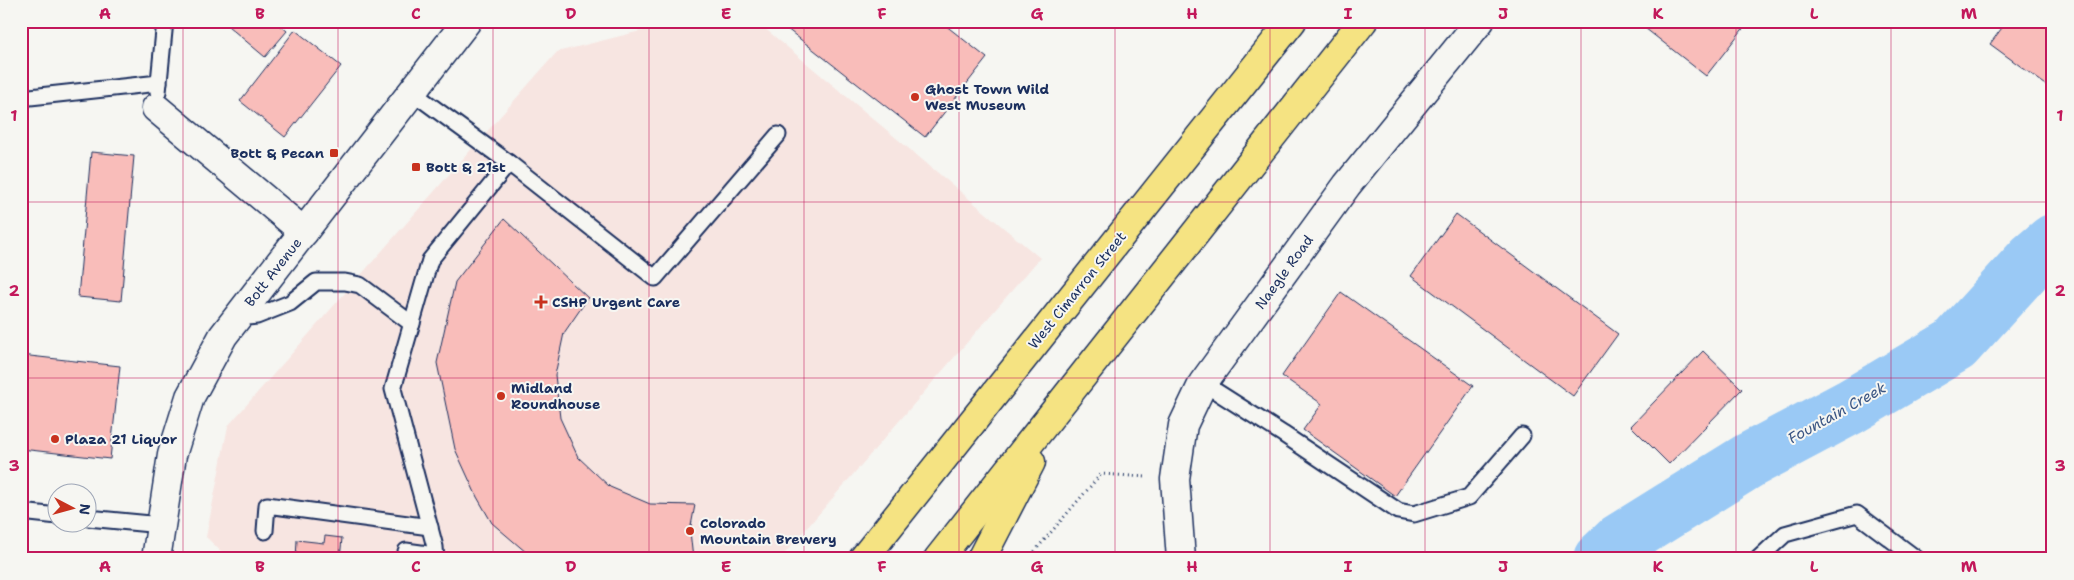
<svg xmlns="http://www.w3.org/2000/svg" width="2074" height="580" viewBox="0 0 2074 580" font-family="'Shantell Sans',sans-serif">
  <rect width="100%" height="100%" fill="#f6f6f2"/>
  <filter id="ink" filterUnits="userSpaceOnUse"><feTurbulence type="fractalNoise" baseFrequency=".02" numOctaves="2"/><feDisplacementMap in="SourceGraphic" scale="10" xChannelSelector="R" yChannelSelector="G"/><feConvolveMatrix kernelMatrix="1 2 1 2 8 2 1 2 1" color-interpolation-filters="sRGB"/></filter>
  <g filter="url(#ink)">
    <polygon fill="#f7e5e1" points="680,21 756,21 1040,258 780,559 229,559 206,537 228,426 557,52"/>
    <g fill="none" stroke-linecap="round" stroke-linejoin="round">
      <polyline stroke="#9ac9f5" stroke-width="56" points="1601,559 1620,541 1750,460 1850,407 1955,345 2033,259 2053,242"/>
    </g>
    <g fill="#f9bdba" stroke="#1b2f5e">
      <polygon points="222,21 275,21 287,31 265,57"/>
      <polygon points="777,21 940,21 987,58 925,137"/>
      <polygon points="1636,21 1749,21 1706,76"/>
      <polygon points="2007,21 2053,21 2053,90 1990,44"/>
      <polygon points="295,30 341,66 285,137 240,101"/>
      <polygon points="91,152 134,156 121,301 78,297"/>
      <polygon points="1456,214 1618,334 1573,396 1411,276"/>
      <polygon points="504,219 588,298 564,333 555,375 560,418 578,457 610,487 650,504 695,505 690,531 693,559 534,559 492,523 477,497 455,449 437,363 455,282"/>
      <polygon points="1341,292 1473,386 1395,496 1303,430 1322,404 1282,376"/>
      <polygon points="1703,351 1742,389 1669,464 1631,426"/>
      <polygon points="21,355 120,366 110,459 21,449"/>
      <polygon points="325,536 342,538 340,559 296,559 297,540 324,543"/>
    </g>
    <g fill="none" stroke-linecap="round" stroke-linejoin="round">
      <g stroke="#1b2f5e" stroke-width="19">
        <g id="service">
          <polyline points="158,92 165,21"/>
          <polyline points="412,92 509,163 655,278 778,135"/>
          <polyline points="21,98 159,83"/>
          <polyline points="238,318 257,316 290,303 316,282 345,282 360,285 412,324"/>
          <polyline points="1203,383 1283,434 1398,511 1414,514 1469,497 1522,436"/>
          <polyline points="21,512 58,516"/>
          <polyline points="88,518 161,525"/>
          <polyline points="265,531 267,505 430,527"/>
          <polyline points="406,551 435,555"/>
          <polyline points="436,559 435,547 393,389 430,260 509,163"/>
          <polyline points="1758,559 1785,534 1857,514 1917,559"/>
        </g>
      </g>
      <g stroke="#1b2f5e" stroke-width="31">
        <g id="minor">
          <polyline points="156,108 304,232"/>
          <polyline points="156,559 172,455 190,397 223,336 467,21"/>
          <polyline points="1181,559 1175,479 1183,425 1203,383 1347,185 1480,21"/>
        </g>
      </g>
      <g stroke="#1b2f5e" stroke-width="31">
        <g id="trunk">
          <polyline points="863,559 1292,21"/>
          <polyline points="938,559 1363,21"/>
          <polyline points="981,559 1031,462"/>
        </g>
      </g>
      <polyline stroke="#1b2f5e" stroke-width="3" stroke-dasharray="1 4" stroke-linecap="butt" points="1028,559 1101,474 1146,477"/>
      <use href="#service" stroke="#f6f6f2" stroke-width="15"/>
      <use href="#minor" stroke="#f6f6f2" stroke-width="28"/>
      <use href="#trunk" stroke="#f5e382" stroke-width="28"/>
    </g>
  </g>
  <path fill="none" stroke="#c2185b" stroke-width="1" stroke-opacity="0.55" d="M183 21V559M338 21V559M493 21V559M649 21V559M804 21V559M959 21V559M1115 21V559M1270 21V559M1425 21V559M1581 21V559M1736 21V559M1891 21V559M21 202H2053M21 378H2053"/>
  <g fill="#c8321e" stroke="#f6f6f2" stroke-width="2">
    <circle cx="915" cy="97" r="5"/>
    <rect x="329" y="148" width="10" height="10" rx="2.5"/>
    <rect x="411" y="162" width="10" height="10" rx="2.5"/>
    <path d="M538.5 294.5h5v5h5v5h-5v5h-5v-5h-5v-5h5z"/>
    <circle cx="501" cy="396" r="5"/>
    <circle cx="55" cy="439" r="5"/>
    <circle cx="690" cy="531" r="5"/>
  </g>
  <g text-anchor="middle" stroke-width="4" stroke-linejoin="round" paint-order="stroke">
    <g font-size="14" font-weight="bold" fill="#1b2f5e" stroke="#f6f6f2" text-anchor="start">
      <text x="925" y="94">Ghost Town Wild<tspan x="925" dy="16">West Museum</tspan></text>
      <text x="324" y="158" text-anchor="end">Bott &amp; Pecan</text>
      <text x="426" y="172">Bott &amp; 21st</text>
      <text x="552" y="307">CSHP Urgent Care</text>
      <text x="511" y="393">Midland<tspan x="511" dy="16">Roundhouse</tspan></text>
      <text x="65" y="444">Plaza 21 Liquor</text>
      <text x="700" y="528">Colorado<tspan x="700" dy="16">Mountain Brewery</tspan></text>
    </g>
    <g font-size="14" fill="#1b2f5e" stroke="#f6f6f2">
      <text transform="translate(273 272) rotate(-52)" y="5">Bott Avenue</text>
      <text transform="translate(1284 272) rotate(-54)" y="5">Naegle Road</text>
      <text transform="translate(1077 290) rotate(-51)" y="5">West Cimarron Street</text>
    </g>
    <g font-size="15" font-style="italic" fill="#3b5684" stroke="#f6f6f2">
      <text transform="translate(1837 413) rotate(-29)" y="5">Fountain Creek</text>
    </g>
  </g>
  <rect width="2074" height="580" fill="none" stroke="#f6f6f2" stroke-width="55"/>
  <g transform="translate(72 508) rotate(96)"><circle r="24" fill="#f6f6f2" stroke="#9ea6b7"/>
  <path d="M0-4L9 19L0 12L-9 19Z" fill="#c8321e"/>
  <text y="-8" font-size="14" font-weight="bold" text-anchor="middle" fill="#1b2f5e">N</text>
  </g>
  <rect x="28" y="28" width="2018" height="524" fill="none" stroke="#c2185b" stroke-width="2"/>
  <g font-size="16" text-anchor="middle" font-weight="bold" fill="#c2185b">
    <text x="105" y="19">A</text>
    <text x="260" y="19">B</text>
    <text x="416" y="19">C</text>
    <text x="571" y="19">D</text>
    <text x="726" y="19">E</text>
    <text x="882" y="19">F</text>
    <text x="1037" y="19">G</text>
    <text x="1192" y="19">H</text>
    <text x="1348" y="19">I</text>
    <text x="1503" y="19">J</text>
    <text x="1658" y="19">K</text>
    <text x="1814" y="19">L</text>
    <text x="1969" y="19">M</text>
    <text x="14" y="121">1</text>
    <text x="2060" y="121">1</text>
    <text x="14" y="296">2</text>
    <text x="2060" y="296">2</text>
    <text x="14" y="471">3</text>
    <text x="2060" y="471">3</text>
    <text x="105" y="572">A</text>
    <text x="260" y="572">B</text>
    <text x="416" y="572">C</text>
    <text x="571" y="572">D</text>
    <text x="726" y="572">E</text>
    <text x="882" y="572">F</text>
    <text x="1037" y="572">G</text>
    <text x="1192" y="572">H</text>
    <text x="1348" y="572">I</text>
    <text x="1503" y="572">J</text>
    <text x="1658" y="572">K</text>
    <text x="1814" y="572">L</text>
    <text x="1969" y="572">M</text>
  </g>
</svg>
